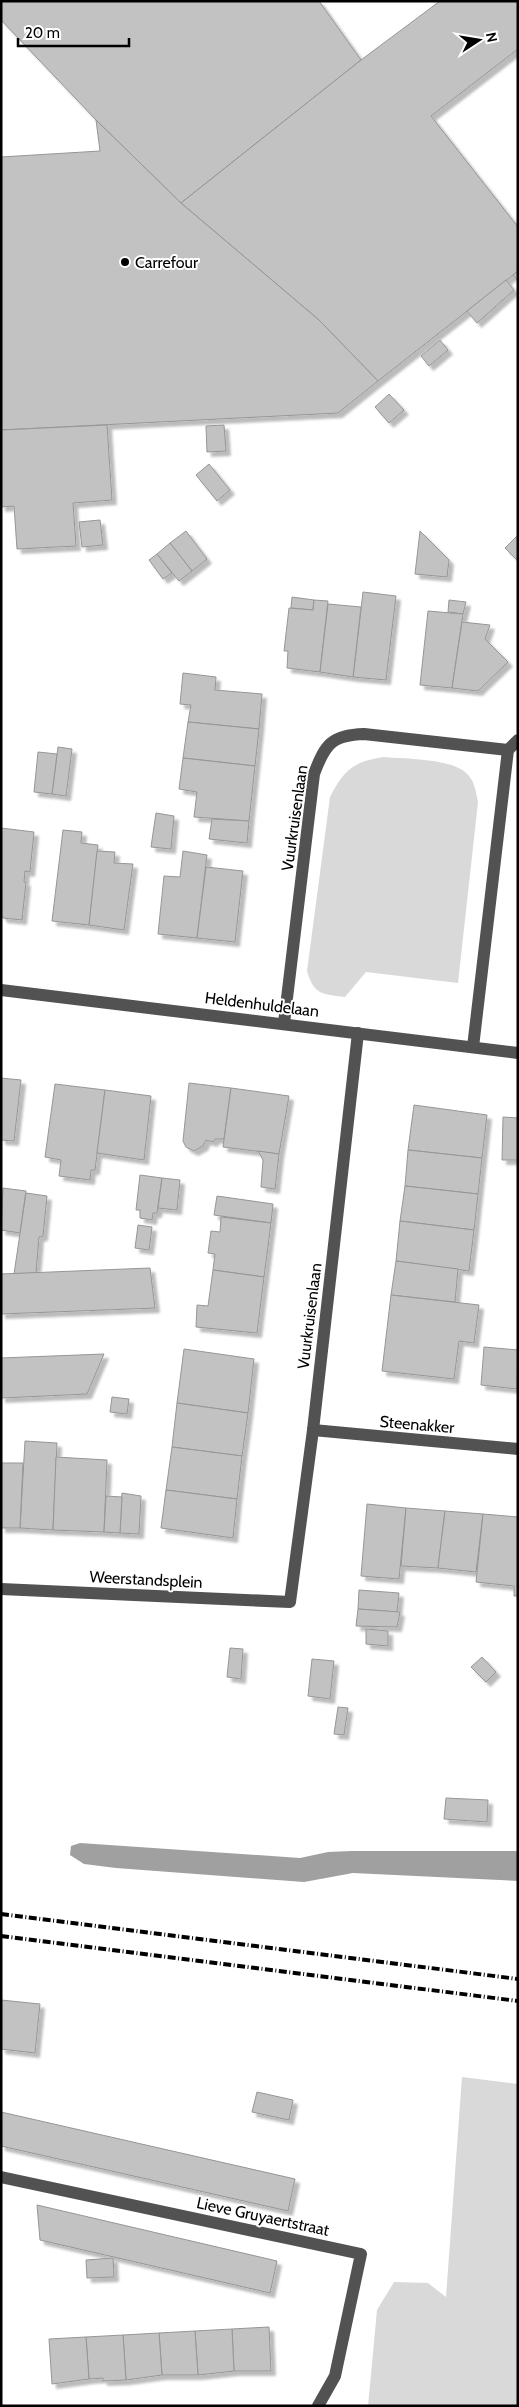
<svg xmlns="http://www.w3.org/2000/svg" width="519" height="2407" viewBox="0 0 519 2407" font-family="Cabin,sans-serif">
  <defs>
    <filter id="shadow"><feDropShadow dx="4.5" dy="4.5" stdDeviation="1" flood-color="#0004"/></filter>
  </defs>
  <rect width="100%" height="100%" fill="#fff"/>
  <g fill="#d9d9d9">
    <path d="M383 757C405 759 456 758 469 776 475 783 476 793 478 802L458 983 366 972 345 997C322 994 314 995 307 971L330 797C344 770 353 762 383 757Z"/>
    <polygon points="462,2077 518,2084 518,2406 368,2406 377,2310 394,2282 428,2283 446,2297"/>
  </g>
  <polygon fill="#a0a0a0" points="80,1843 300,1858 328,1852 351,1851 518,1851 518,1881 353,1873 304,1882 116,1868 84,1864 70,1855 71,1846"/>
  <g fill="#c2c2c2" stroke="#969696" filter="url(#shadow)">
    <polygon points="1,1 319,1 361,60 181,203 96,120 1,20"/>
    <polygon points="440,1 518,1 518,49 431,116 518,227 518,271 378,381 319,320 181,203 361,60"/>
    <polygon points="96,120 181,203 319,320 378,381 338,413 1,430 1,157 100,151"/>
    <polygon points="518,271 518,281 513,275"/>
    <polygon points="506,280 514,290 477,323 467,311"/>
    <polygon points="440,340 448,350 429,366 421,356"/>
    <polygon points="389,394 404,410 389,423 375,407"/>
    <polygon points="107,425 112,500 73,503 76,546 17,549 14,506 1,507 1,430"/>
    <polygon points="224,425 226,451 207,452 206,426"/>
    <polygon points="209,464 230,490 217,501 196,475"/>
    <polygon points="100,520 103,545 82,547 79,522"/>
    <polygon points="186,531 207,559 192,571 170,543"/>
    <polygon points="420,531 449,560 447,577 415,574"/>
    <polygon points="518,535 518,561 505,548"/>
    <polygon points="170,543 192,571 179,581 157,554"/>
    <polygon points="157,554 172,573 163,579 149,560"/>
    <polygon points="363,592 396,596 386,680 353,677"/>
    <polygon points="292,597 314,600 313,610 291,608"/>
    <polygon points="314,600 328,601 320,672 287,668 288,651 284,651 289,608 313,610"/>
    <polygon points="449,600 466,602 463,614 448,612"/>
    <polygon points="328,604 361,607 353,677 320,672"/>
    <polygon points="428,611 463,614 452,688 420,685"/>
    <polygon points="462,622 490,625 485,639 508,662 478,691 452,688"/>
    <polygon points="183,673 216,677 215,690 262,694 259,729 188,722 191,705 180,704"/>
    <polygon points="188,722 259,729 255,766 183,758"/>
    <polygon points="58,747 72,749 66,796 52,794"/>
    <polygon points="38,752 57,754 52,794 34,792"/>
    <polygon points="183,758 255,766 249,821 194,817 197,792 179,789"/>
    <polygon points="156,813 174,816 171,849 151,847"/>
    <polygon points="212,819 249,821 247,843 209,839"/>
    <polygon points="1,828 34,832 30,872 25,871 24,882 26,882 22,920 3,918 1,914"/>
    <polygon points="63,830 82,832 81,843 98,845 89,925 52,921"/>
    <polygon points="97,851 115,852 114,863 133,864 124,930 89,925"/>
    <polygon points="183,851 207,855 197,938 158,934 164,876 180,877"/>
    <polygon points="206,867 243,871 235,942 197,938"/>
    <polygon points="1,1078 21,1080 14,1141 1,1140"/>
    <polygon points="189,1083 231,1088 224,1139 215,1139 213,1142 206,1140 203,1146 194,1151 186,1147 183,1141"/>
    <polygon points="55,1084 105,1090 95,1170 91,1170 90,1180 59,1176 61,1160 45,1157"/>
    <polygon points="231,1088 289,1096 279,1154 223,1147"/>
    <polygon points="105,1090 151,1096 144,1160 97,1153"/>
    <polygon points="414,1105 487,1115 482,1158 408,1150"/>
    <polygon points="503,1117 518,1118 518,1160 502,1160"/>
    <polygon points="408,1150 482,1158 478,1194 405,1186"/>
    <polygon points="258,1151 279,1154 275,1189 261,1187 263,1160"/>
    <polygon points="140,1175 162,1178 157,1213 153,1213 152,1220 140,1218 140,1210 136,1210"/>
    <polygon points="162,1178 180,1180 177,1210 158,1208"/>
    <polygon points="405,1186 478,1194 474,1230 400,1221"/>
    <polygon points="3,1188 26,1191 20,1233 1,1230"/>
    <polygon points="26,1193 47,1196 43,1236 39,1237 36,1273 14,1274"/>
    <polygon points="217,1196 273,1204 271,1223 214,1215"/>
    <polygon points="221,1217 271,1223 264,1277 213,1270 215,1254 208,1253 211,1231 220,1232"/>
    <polygon points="400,1221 474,1230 469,1271 396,1261"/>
    <polygon points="138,1225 152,1227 149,1250 135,1248"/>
    <polygon points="396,1261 458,1269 455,1302 391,1295"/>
    <polygon points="150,1268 155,1308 1,1314 1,1274"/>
    <polygon points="213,1270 264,1277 257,1333 196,1327 197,1305 208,1306"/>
    <polygon points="391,1295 479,1305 474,1343 459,1341 454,1379 382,1371"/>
    <polygon points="484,1347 518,1350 517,1389 481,1385"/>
    <polygon points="184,1349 254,1359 248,1413 177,1403"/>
    <polygon points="104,1354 87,1394 1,1398 1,1358"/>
    <polygon points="112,1397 129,1399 127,1414 110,1412"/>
    <polygon points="177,1403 248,1413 242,1456 172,1447"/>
    <polygon points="25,1441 57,1443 53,1530 20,1528"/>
    <polygon points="172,1447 242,1456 237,1499 166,1490"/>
    <polygon points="56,1457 107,1460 104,1532 53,1530"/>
    <polygon points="1,1463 23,1463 20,1528 1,1528"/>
    <polygon points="166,1490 237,1499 233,1538 161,1528"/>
    <polygon points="122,1493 141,1496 139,1534 120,1533"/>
    <polygon points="106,1496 122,1497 120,1533 104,1532"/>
    <polygon points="367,1504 406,1508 399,1579 361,1576"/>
    <polygon points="406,1508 445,1511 438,1568 401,1566"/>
    <polygon points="445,1511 483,1514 476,1572 438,1568"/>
    <polygon points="483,1514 518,1517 518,1596 514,1596 514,1586 476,1582"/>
    <polygon points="359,1590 399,1593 397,1612 358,1609"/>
    <polygon points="358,1609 400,1612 397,1627 356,1626"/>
    <polygon points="366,1629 388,1631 388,1646 366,1644"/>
    <polygon points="230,1648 243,1649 241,1679 227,1677"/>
    <polygon points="482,1657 496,1672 486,1682 471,1667"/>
    <polygon points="312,1659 334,1661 330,1699 308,1696"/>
    <polygon points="338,1707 348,1708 344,1735 334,1734"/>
    <polygon points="446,1798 488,1800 487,1822 444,1819"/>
    <polygon points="1,2000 40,2004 35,2053 1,2049"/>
    <polygon points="257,2092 293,2100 289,2120 252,2112"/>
    <polygon points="1,2112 295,2179 288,2211 1,2146"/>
    <polygon points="37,2205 277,2261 270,2293 40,2240"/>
    <polygon points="113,2258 114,2277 87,2278 86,2260"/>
    <polygon points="269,2327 271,2371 234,2371 232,2329"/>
    <polygon points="232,2329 234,2371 198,2375 195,2331"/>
    <polygon points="195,2331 198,2375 162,2375 159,2333"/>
    <polygon points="159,2333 162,2375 126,2380 123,2335"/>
    <polygon points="123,2335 126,2380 103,2381 103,2378 89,2379 86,2337"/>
    <polygon points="86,2337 89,2379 52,2384 49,2339"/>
  </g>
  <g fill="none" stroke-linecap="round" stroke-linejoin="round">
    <g stroke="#525252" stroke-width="12">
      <polyline points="1,990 518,1053"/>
      <path d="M284 1023 314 774C325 744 332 735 364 734L508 750"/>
      <polyline points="473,1047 508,750 518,740"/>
      <polyline points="313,1430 518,1449"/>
      <polyline points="1,1589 290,1602 313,1430 358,1033"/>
      <polyline points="1,2177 361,2254 335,2376 318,2406"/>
    </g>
    <g stroke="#000" stroke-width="4" stroke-dasharray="8 2.5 1 2.5" stroke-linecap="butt">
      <polyline points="1,1914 518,1979"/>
      <polyline points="1,1936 518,2001"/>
    </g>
  </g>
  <circle fill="#000" stroke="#fff" stroke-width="2" cx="125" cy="262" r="5"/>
  <g text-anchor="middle" stroke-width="4" stroke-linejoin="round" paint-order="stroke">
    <g font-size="16" fill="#000" stroke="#fff" text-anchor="start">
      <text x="135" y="268">Carrefour</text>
    </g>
    <g font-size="16" fill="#000" stroke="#fff">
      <text transform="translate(294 818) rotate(-82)" y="6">Vuurkruisenlaan</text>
      <text transform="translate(262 1004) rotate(7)" y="6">Heldenhuldelaan</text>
      <text transform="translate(309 1316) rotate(-83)" y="6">Vuurkruisenlaan</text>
      <text transform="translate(417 1424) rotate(5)" y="6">Steenakker</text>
      <text transform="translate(146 1579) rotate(3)" y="6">Weerstandsplein</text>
      <text transform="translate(263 2216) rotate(12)" y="6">Lieve Gruyaertstraat</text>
    </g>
  </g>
  <rect width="519" height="2407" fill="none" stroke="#000000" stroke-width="5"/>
  <g transform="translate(479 40) rotate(78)" stroke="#ffffff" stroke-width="4" paint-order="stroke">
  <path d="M0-4L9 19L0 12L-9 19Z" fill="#000000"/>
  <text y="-8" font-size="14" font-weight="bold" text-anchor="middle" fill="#000000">N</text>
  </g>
  <path d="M18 38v8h111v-8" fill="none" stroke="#000000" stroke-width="2.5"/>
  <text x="25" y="38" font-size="15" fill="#000000" stroke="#ffffff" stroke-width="4" paint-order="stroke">20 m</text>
</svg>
